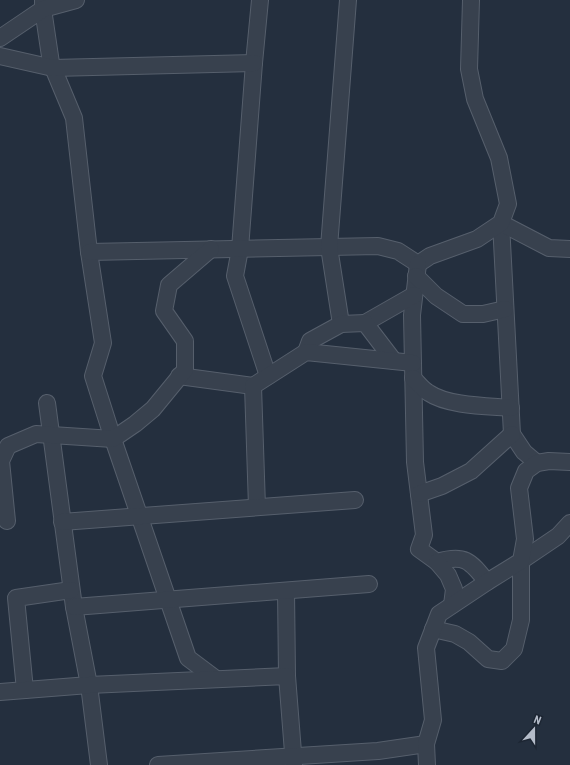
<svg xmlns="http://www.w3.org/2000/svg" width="570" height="765" viewBox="0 0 570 765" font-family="'Roboto Condensed',sans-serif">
  <rect width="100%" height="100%" fill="#242f3e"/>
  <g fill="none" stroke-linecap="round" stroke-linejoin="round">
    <g stroke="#565f6c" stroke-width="18">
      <g id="minor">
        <polyline points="43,0 43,9 51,63 74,118 89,252 103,343 93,376 113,439 188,658 216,679"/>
        <polyline points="260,0 254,63 240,249 235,276 268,376"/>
        <polyline points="0,38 43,9 76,0"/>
        <polyline points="0,56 53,68 254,63"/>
        <polyline points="501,223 512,434 524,452 537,463"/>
        <polyline points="501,223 549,248 570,249"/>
        <polyline points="89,252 378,246 398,251 418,264 430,256 477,239 501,223 508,204 499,158 475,99 469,69 471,0"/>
        <path d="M418 264 412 315 415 462 424 535 419 549 437 562C464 554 470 560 487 582"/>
        <polyline points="416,276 436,296 463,314 483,314 505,309"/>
        <polyline points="365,323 414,295"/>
        <polyline points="341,324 329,247 348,0"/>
        <polyline points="306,352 310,341 341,324 365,323 394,361"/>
        <polyline points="179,376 253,386"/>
        <path d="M413 378C418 383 423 390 429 393 448 406 488 406 511 408"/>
        <polyline points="47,403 74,607 89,685 99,765"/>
        <polyline points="419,494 442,486 471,471 512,434"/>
        <polyline points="257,507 253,386 306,352 413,363"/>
        <polyline points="7,521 1,461 8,446 36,434 113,439 135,424 153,409 185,370 185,341 164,311 169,285 211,249"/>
        <polyline points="62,522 355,500"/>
        <polyline points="437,562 448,575 454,589 452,605"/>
        <polyline points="286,591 287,676"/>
        <polyline points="74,607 369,584"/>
        <polyline points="433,629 455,634 469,642 488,659 502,661 514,649 521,620 521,561 558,536 570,523"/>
        <polyline points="25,690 16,598 71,590"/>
        <polyline points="0,692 89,685 287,676 294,765"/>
        <polyline points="158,765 378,751 426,744"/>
        <polyline points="427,765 426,744 433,720 426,648 439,614 487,582 521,561 525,539 519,488 526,471 537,463 549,461 570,462"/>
      </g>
    </g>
    <use href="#minor" stroke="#38414e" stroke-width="16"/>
  </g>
  <g transform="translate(534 729) rotate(21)" stroke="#1d2633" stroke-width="3" paint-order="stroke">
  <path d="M0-3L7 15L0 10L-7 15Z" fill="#b4bcc9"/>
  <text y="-6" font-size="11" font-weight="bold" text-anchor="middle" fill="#b4bcc9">N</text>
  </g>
</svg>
